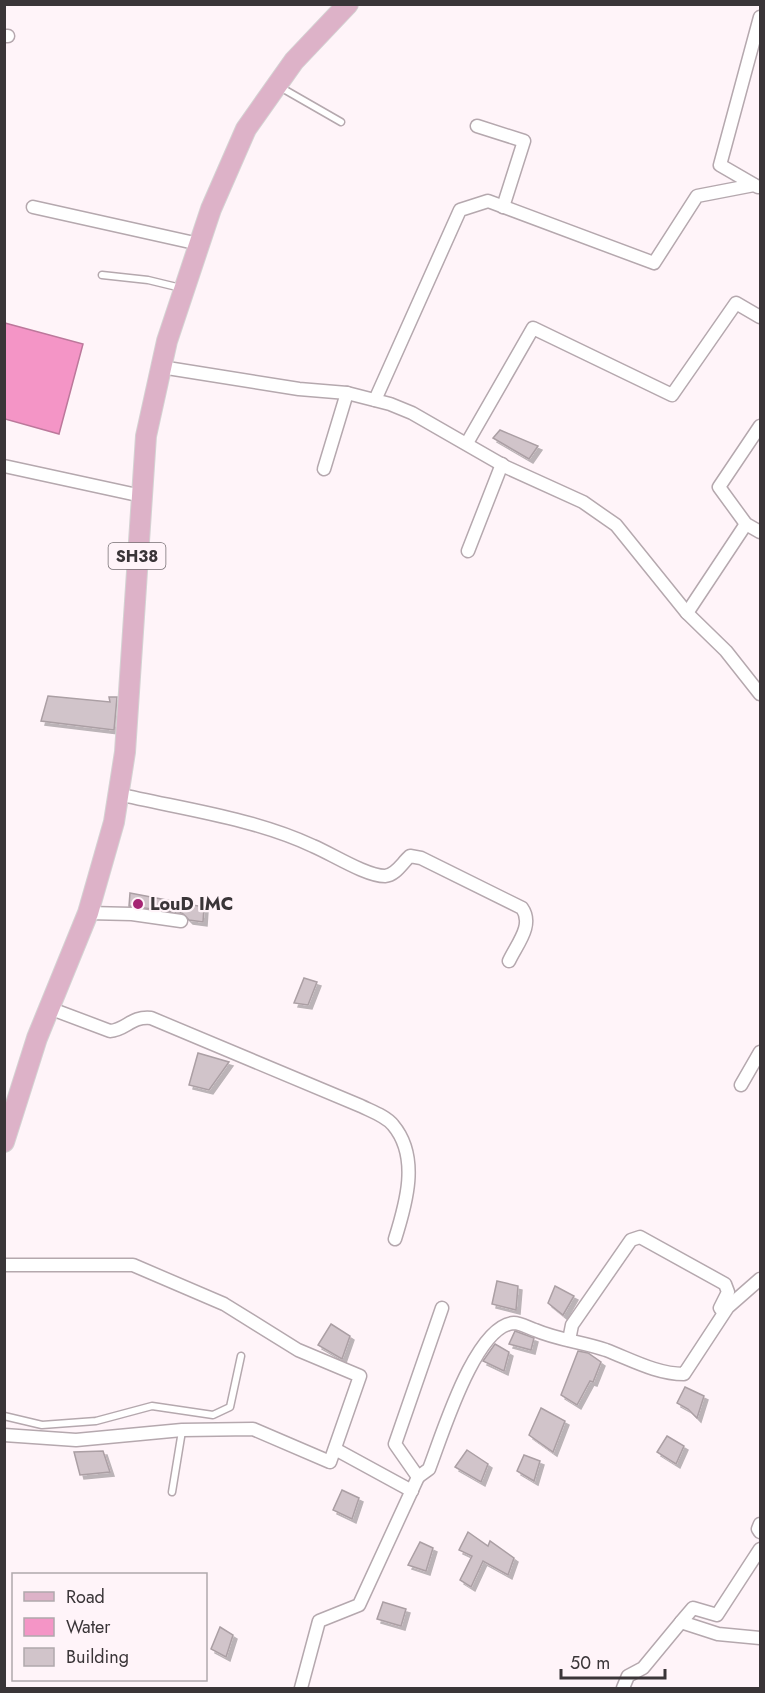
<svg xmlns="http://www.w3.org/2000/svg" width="765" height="1693" viewBox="0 0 765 1693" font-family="Jost,sans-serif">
  <defs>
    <filter id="shadow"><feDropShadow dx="4" dy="4" stdDeviation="0" flood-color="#0004"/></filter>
  </defs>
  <rect width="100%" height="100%" fill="#fff4f9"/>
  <polygon fill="#f495c6" stroke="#bc789b" stroke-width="1.5" points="5,323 83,344 59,434 5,419"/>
  <g fill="#d1c4ca" stroke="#ab9fa4" stroke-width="1.5" filter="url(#shadow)">
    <polygon points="500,430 538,446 529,459 493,438"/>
    <polygon points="48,696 110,702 109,697 117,697 114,730 41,721"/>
    <polygon points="130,893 204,907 203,922 189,920 182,913 129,906"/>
    <polygon points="304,978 317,982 308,1005 294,1003"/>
    <polygon points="198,1053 229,1062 209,1090 189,1085"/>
    <polygon points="497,1281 518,1286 516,1310 492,1304"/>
    <polygon points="555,1286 574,1296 563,1315 548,1303"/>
    <polygon points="331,1324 350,1336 342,1359 318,1345"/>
    <polygon points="515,1331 534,1338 531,1350 509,1344"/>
    <polygon points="495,1344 509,1352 504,1371 483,1361"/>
    <polygon points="578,1351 588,1353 601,1362 593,1382 590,1381 577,1405 561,1395"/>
    <polygon points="685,1387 704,1396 697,1418 688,1409 677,1403"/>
    <polygon points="541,1408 565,1421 553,1452 529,1435"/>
    <polygon points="667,1436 684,1446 676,1464 657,1452"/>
    <polygon points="467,1450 488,1464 481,1482 455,1467"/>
    <polygon points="103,1451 110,1472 80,1475 74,1452"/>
    <polygon points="524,1455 540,1461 534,1481 517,1471"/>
    <polygon points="342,1490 359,1498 352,1519 333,1510"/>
    <polygon points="468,1532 488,1546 490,1541 514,1558 508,1575 483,1561 471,1587 460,1580 472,1556 459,1550"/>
    <polygon points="420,1542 433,1548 426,1571 408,1565"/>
    <polygon points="383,1602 406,1609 401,1626 377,1619"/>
    <polygon points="220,1627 233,1635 226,1657 211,1649"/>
  </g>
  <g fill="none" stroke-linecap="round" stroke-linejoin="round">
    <g stroke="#b5a8ae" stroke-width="9">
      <g id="service">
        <polyline points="280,87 341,122"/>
        <polyline points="102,275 148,280 181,288"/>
        <polyline points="4,1416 42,1425 96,1421 152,1406 213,1415 230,1407 241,1356"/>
        <polyline points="172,1492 182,1431"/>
      </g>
    </g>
    <g stroke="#b5a8ae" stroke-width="15">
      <g id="minor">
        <polyline points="4,36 8,36"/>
        <polyline points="477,126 524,141 503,207"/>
        <polyline points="758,187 720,165 760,17"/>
        <polyline points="33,207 199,244"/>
        <polyline points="161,367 299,389 347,393 390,404 412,413 506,467 583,502 616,525 687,613 726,651 760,694"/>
        <polyline points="375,400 460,210 488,201 654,263 697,196 754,185"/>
        <polyline points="760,426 719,487 746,524 760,532"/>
        <polyline points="467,443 533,328 672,395 736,303 760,317"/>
        <polyline points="4,466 142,496"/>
        <polyline points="324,469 347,393"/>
        <polyline points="468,551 502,464"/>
        <polyline points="687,613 746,524"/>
        <path d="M118 794C182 809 253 818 313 846 332 854 366 876 385 876 396 875 402 863 410 856L421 858 522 908C534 925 517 944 509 961"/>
        <polyline points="88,913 132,914 181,921"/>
        <path d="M49 1008 110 1031C126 1030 131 1016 151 1018L361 1106C371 1111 386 1116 393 1125 420 1157 406 1204 395 1239"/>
        <polyline points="741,1085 760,1052"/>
        <polyline points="4,1265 133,1265 224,1304 298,1350 360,1376 330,1462 253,1429 182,1430 76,1440 4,1435"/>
        <polyline points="569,1340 572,1325 631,1240 640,1237 725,1284 728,1292 720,1308 723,1312"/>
        <polyline points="335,1449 412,1491"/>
        <path d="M418 1477 429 1469C442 1436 475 1325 514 1323 520 1323 529 1328 535 1330 558 1340 583 1342 606 1350 632 1360 657 1374 684 1374L728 1307 760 1279"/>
        <polyline points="760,1524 758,1529 760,1532"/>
        <polyline points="681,1622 693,1608 717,1615 760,1549"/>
        <polyline points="301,1688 319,1621 359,1605 418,1477 395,1444 442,1308"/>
        <polyline points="623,1688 628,1676 643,1668 681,1622 718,1634 760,1638"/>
      </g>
    </g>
    <g stroke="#d4d3d3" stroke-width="22">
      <polyline id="primary" points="4,1142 37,1038 88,913 114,822 125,752 146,436 167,341 211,209 246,129 294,61 348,4"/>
    </g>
    <use href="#service" stroke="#fff" stroke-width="6"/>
    <use href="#minor" stroke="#fff" stroke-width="12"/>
    <use href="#primary" stroke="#ddb2c8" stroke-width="20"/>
  </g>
  <circle fill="#a52473" stroke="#fff4f9" stroke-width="2" cx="138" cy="904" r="6"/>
  <g text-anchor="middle" stroke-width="4.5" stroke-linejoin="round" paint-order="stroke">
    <rect fill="#fff4f9" stroke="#756e72" stroke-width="1.5" x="108.5" y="543" width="57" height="26" rx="4.5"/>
    <g font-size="16" font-weight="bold" fill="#3a3538">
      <text x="137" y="562">SH38</text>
    </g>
    <g font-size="18" font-weight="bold" fill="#3a3538" stroke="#fff4f9" text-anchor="start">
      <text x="150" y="910">LouD IMC</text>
    </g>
  </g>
  <rect width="765" height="1693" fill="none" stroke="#3a3538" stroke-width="12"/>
  <rect x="12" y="1573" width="195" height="108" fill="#fff4f9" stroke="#b0a8ac" stroke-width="1.5"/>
  <rect x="24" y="1592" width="30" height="9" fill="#ddb2c8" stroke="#b0a8ac" stroke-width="1.5"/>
  <text x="66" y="1603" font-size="18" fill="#3a3538">Road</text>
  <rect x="24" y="1618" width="30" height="18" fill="#f495c6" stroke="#b0a8ac" stroke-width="1.5"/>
  <text x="66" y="1633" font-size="18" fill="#3a3538">Water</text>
  <rect x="24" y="1648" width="30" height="18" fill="#d1c4ca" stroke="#b0a8ac" stroke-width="1.5"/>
  <text x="66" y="1663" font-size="18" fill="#3a3538">Building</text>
  <path d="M561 1669v9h104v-9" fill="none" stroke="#3a3538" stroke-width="3"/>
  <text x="570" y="1669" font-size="18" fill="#3a3538" stroke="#fff4f9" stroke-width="4.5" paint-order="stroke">50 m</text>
</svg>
